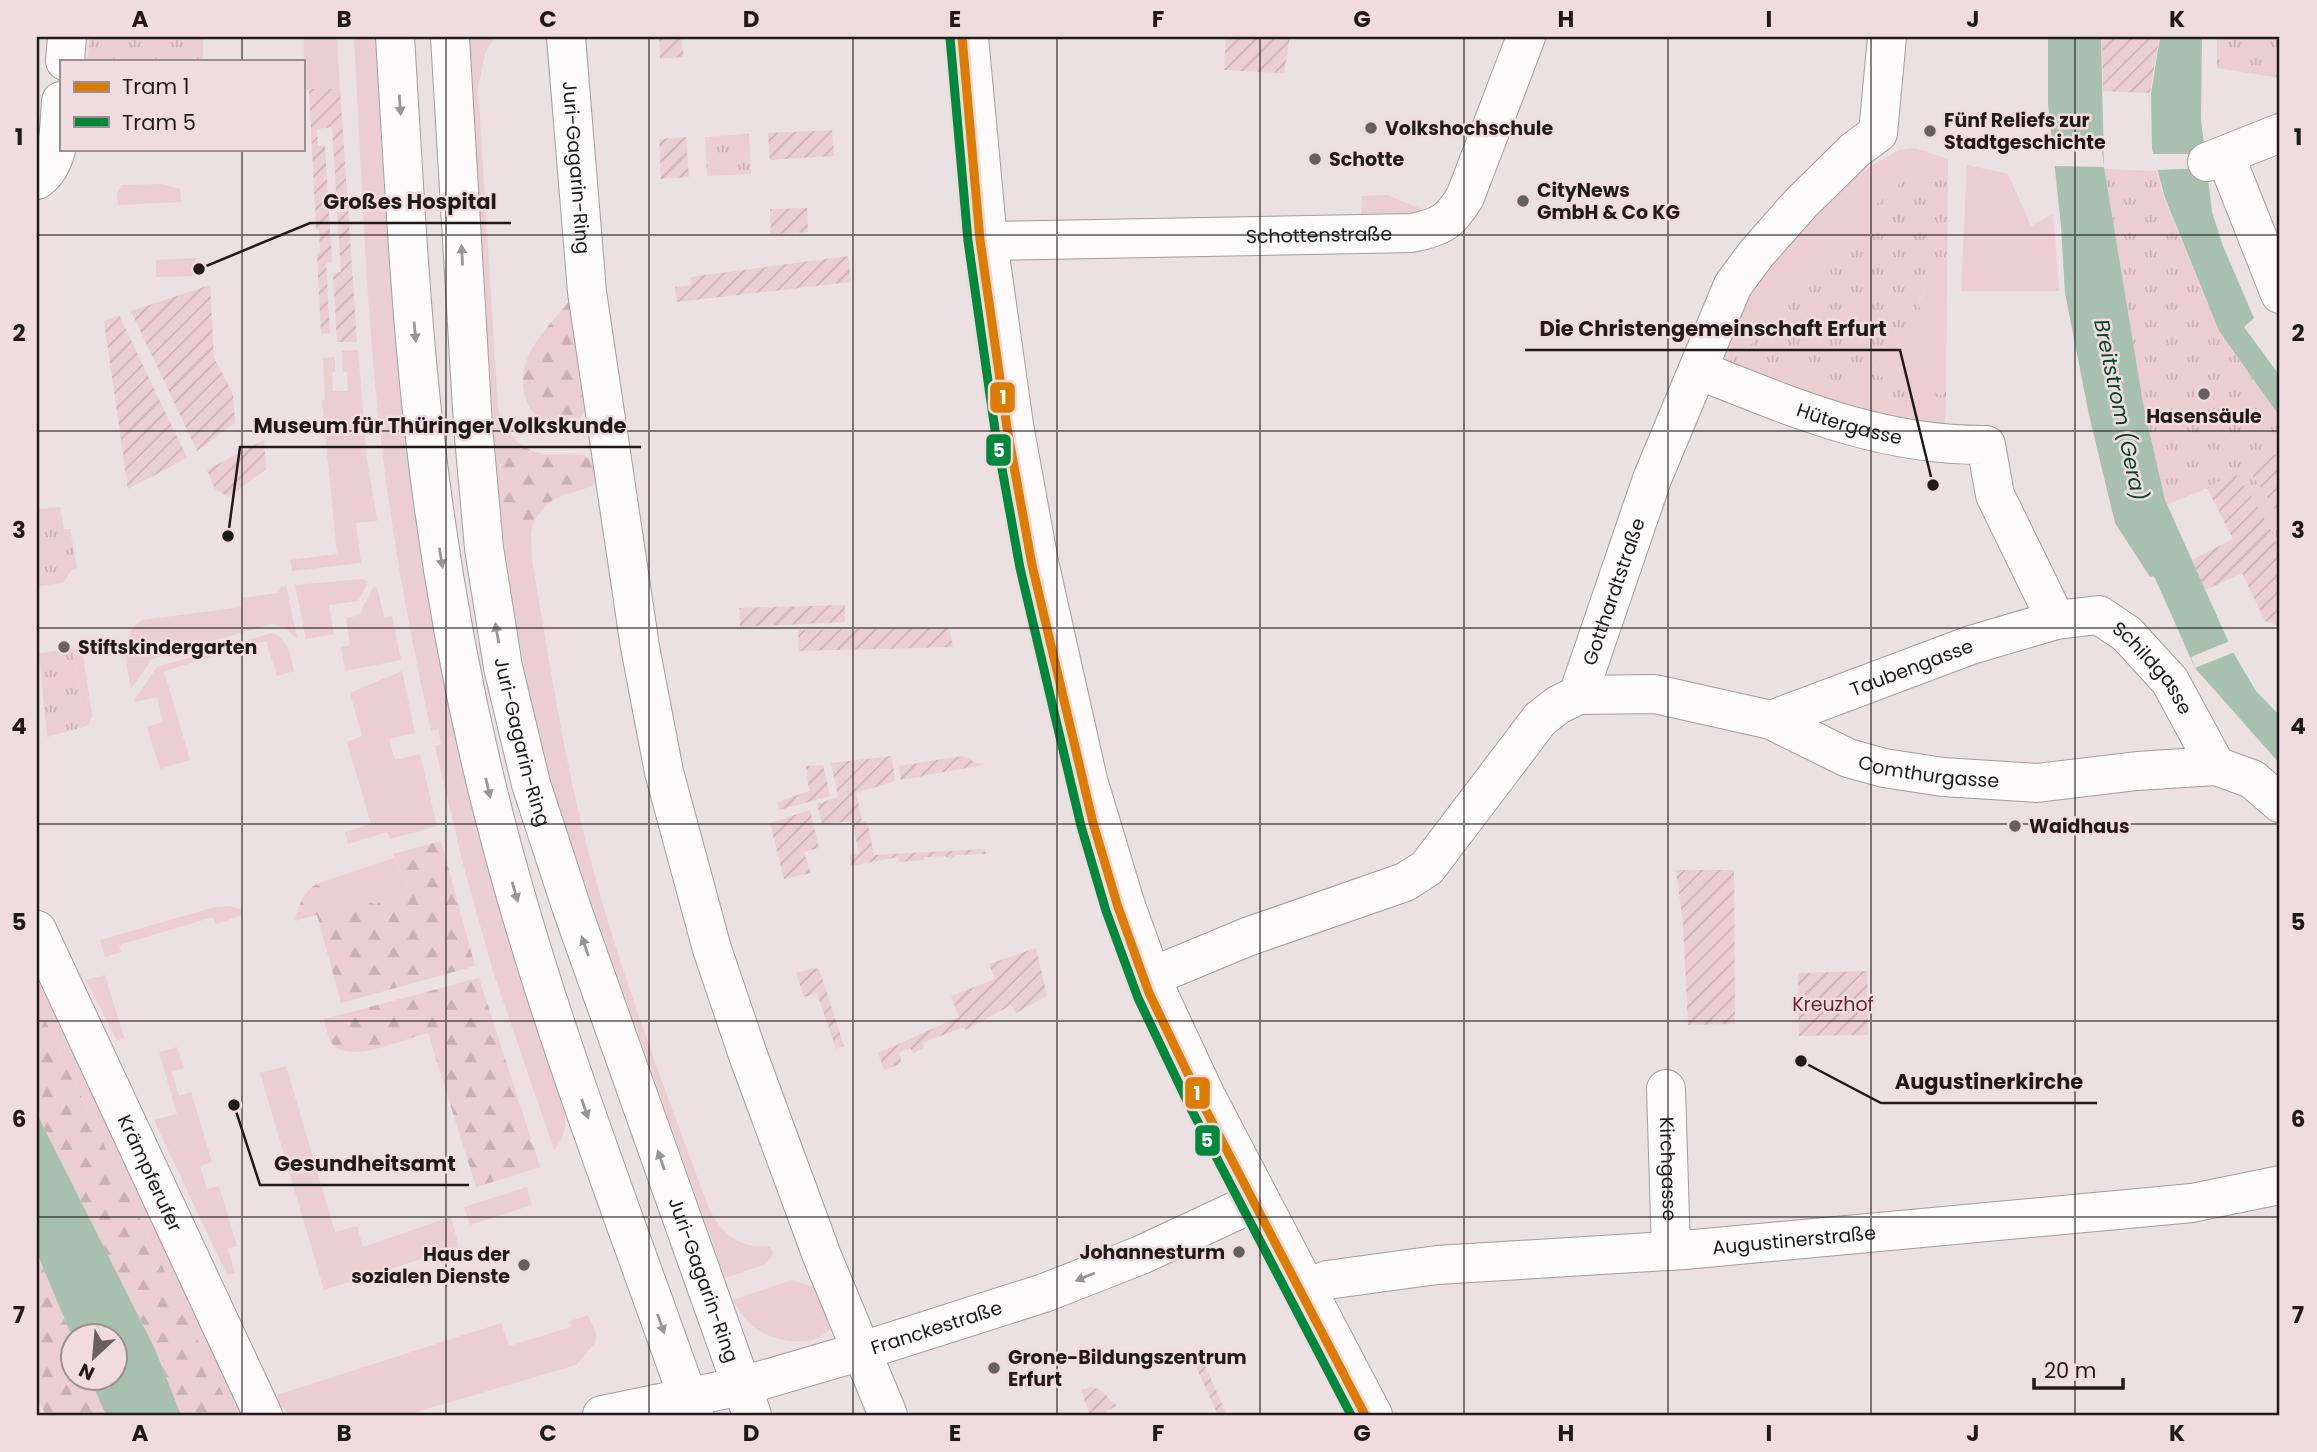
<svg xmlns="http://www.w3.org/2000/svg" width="2317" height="1452" viewBox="0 0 2317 1452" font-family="Poppins,sans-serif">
  <defs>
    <pattern id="forest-firs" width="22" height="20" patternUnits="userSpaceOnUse" patternTransform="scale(1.75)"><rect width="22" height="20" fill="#eaced2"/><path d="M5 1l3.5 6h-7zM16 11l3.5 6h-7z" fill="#c8b0b4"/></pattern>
    <pattern id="park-tufts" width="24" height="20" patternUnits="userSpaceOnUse" patternTransform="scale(1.75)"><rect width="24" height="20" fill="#eaced2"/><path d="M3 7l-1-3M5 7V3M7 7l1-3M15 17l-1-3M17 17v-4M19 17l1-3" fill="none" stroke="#c8b0b4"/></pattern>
    <pattern id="garden-furrows" width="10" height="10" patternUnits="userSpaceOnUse" patternTransform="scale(1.75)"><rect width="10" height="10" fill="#eaced2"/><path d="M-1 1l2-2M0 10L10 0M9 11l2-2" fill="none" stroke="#c8b0b4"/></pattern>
  </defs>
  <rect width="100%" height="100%" fill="#ebe0e2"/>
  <g fill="#eaced2">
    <polygon points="304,37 337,37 340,89 303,90"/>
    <path d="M354 37H378L393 307 400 391 423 563 469 793 510 945 565 1110C567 1125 564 1139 554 1150L492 968 463 864 435 746 441 744 438 729 431 731C412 643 395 554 384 465 366 323 362 179 354 37Z"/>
    <polygon points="468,37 494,37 485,54 478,88 498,408 500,418 516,441 506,445 506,459 500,464 497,475"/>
    <polygon points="1915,148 1948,159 1948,179 1925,177 1901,182 1875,206 1759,338 1725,365 1717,361 1738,313 1754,287 1816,215 1861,172 1899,150"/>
    <polygon points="1967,165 2008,174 2031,226 2053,214 2059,291 1961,291"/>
    <polygon points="163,184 180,189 181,202 118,205 117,193 122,185"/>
    <polygon points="1387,195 1431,213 1361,214 1362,196"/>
    <polygon points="196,258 196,276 156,277 156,260"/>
    <polygon points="1947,278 1946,390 1941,395 1867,373 1876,368 1891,326 1921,308 1918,303 1930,283"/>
    <polygon points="358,350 367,460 377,521 356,523 361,563 292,571 290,560 337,554 322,401 325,399 323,358 335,357 335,372 332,372 333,391 348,391 347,372 343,371 342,351"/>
    <polygon points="1774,362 1861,391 1946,412 1943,433 1763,385"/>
    <path d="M500 510C516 517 517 527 535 519L531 533 532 560C546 640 558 721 576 801 607 940 659 1073 708 1206 720 1233 739 1249 770 1246L773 1254 766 1264 725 1278 557 805C530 708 511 610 500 510Z"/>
    <polygon points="363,579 368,582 358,601 329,605 334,634 306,639 295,585"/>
    <path d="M286 586 297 637H294L285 627 271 624 152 659 131 689C127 664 117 637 142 620L242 607 241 598 278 593 281 587Z"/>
    <polygon points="374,586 377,588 384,617 392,616 401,660 345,671 341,647 350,645 346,618 361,615 362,609"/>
    <path d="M272 633C289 639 290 655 294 671L277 676 266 641 164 671 190 760 160 769 147 727 163 722 157 697 136 702 135 699 157 667Z"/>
    <polygon points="82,648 92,716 89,724 84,727 74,649"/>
    <polygon points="402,671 415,733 389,739 395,760 420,754 437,826 390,839 387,832 348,844 345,832 371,824 347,742 362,736 350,693"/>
    <polygon points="394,858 400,872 408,881 405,893 377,905 350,903 340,913 330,913 316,884"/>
    <polygon points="228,906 240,909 242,915 216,924 213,917 119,945 121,952 105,957 100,940 215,907"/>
    <polygon points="105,975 124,1038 117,1041 86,980"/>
    <polygon points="37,978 244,1415 233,1415 37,1003"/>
    <polygon points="177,1047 184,1068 172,1072 179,1096 191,1092 212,1162 200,1166 207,1189 219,1186 237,1246 228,1249 235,1273 227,1275 154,1120 177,1114 159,1052"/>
    <polygon points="286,1066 335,1232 357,1226 363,1247 451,1217 459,1247 324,1290 260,1073"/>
    <polygon points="527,1187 532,1205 470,1225 464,1207"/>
    <path d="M792 1280 822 1290 833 1324C820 1350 778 1343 758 1330 747 1323 739 1311 733 1300Z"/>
    <polygon points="588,1315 596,1334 596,1342 576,1365 406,1415 289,1415 274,1396 501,1323 509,1346 571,1327 570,1321"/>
  </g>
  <g fill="url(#forest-firs)">
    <path d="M570 300 586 408C567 453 505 412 528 357 536 337 556 318 570 300Z"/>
    <path d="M516 441C542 461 553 452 583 454L594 464 597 479 592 486C578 492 563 493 550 502 541 509 537 522 525 523 517 524 508 513 500 510 499 493 492 472 505 459L502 452 506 445Z"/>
    <path d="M441 841 475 966 341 1003 317 915 295 921C298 906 303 893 316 884 326 891 331 902 331 913H340L350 903 362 899 377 905 381 899 405 893 408 881 400 872 393 854Z"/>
    <path d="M479 978 540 1167 476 1187 428 1033C406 1038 351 1064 333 1045 328 1039 326 1027 324 1019Z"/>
    <polygon points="37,1003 62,1056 233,1415 181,1415 155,1349 37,1114"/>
    <polygon points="37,1253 73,1339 74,1378 90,1379 106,1415 46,1415 37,1398"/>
  </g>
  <g fill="url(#park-tufts)">
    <polygon points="90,37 203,37 203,61 87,61"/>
    <polygon points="2217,37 2280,37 2280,78 2217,68"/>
    <polygon points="749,134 751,174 707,176 705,137"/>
    <polygon points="2104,169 2156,171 2164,198 2219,332 2280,417 2280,458 2277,454 2246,467 2264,491 2280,520 2280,553 2275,538 2235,473 2207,488 2167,505 2165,500 2143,403"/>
    <path d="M1925 177 1948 179 1947 278 1930 283 1918 302 1922 314C1919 332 1906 334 1892 327 1893 345 1884 363 1868 373L1941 395 1946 390V412L1861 391 1774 362 1762 385 1725 365 1759 338 1875 206 1901 182Z"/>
    <polygon points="60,507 64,529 70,529 77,568 72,569 63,583 37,586 37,509"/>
    <polygon points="74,649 84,727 47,737 39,653"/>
  </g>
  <g fill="url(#garden-furrows)">
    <polygon points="659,37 682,37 683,57 660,59"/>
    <polygon points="1226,37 1290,37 1284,73 1224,70"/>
    <polygon points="2102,37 2159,37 2150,93 2103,91"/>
    <polygon points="309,89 340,89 357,342 337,342 333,273 341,272 332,127 317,129 318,146 325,146 332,262 326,263 330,333 321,334 317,254 320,253 319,230 316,229"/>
    <polygon points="832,130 834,156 770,160 768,133"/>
    <polygon points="686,137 689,177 661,179 659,139"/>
    <polygon points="807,208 808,232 771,234 770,209"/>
    <polygon points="848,256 851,282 677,302 675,287 691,285 690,277"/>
    <polygon points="210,285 214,358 233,394 235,423 197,451 131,311"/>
    <polygon points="119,315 187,458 128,489 104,321"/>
    <polygon points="264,440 266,469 229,497 215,489 207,470"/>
    <polygon points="2277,454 2280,458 2280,520 2264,491 2246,467"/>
    <polygon points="2235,472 2253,498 2275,538 2280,553 2279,626 2265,621 2242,573 2205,590 2192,560 2233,539 2207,488"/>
    <polygon points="845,605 845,622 740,627 739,608"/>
    <polygon points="949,628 953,647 799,651 798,630"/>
    <polygon points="892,756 895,781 856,793 862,821 867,821 874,855 985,849 986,854 956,855 951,859 945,856 924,857 924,860 900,862 898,857 851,866 849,855 859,853 852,821 822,824 817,804 838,797 831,763"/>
    <polygon points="962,756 982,765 901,780 899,766"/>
    <polygon points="823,765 830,796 779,810 777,802 809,791 806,766"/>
    <polygon points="810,810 819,848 804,852 811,873 784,879 770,823"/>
    <polygon points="1676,870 1734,870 1735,1024 1688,1025 1683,924"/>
    <polygon points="1036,948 1047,996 1016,1013 1011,1005 966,1030 964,1027 922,1043 924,1048 913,1053 910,1048 899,1053 902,1063 884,1070 878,1053 959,1017 951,996 995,979 989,964"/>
    <polygon points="813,968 819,969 844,1046 836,1049 817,993 804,997 796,973"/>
    <polygon points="1867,971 1868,1035 1799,1036 1798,973"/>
    <polygon points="1201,1357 1227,1415 1218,1415 1195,1364"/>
    <polygon points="1090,1387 1099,1389 1117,1406 1106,1411 1107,1415 1090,1415 1081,1390"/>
  </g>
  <g fill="#a8c1ae">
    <polygon points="2048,37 2101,37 2104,167 2143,403 2165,500 2234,654 2256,691 2280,716 2280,764 2195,668 2155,578 2153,576 2150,577 2115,523 2089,415 2065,293 2061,226 2048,104"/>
    <polygon points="2160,37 2202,37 2201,119 2212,212 2223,246 2254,318 2244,327 2280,376 2280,417 2219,331 2165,198 2152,149 2151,94"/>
    <polygon points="37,1114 155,1349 181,1415 106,1415 90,1379 116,1378 116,1336 74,1336 73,1339 37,1253"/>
  </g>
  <g fill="#ebe0e2">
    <polygon points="2051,147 2102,151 2104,167 2053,166"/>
    <polygon points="2153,154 2206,154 2208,168 2156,170"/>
    <polygon points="2230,641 2235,652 2195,668 2191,657"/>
  </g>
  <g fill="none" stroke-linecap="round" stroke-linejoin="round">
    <g stroke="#a49c9d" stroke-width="40">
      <g id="minor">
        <path d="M395 37C403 165 409 293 423 421 438 557 462 694 497 827 549 1028 626 1220 694 1415"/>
        <path id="s1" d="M450 37 473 426 484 548 503 667 531 784 572 909 752 1415"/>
        <path id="s2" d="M566 37 587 292 640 647 664 772 712 949 748 1055 822 1256 888 1415"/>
        <polyline points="969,37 988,241 1014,425 1039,562 1088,780 1125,903 1156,989 1206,1096 1373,1415"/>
        <polyline points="65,61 67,37"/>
        <polyline points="2225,155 2280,294"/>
        <polyline points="2207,162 2280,133"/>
        <path d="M37 180C61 163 59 127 61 101"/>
        <path id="s3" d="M988 241 1412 233C1441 227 1450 222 1465 197L1526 37"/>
        <path id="s4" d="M1698 370C1794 408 1881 446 1986 445L1995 495 2056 620"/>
        <path id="s5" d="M1578 695 1655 694 1771 720 1848 758 1884 768 1943 777 2037 783 2137 771 2216 766 2252 779 2280 803"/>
        <path id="s6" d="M1771 720 1971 645 2056 620 2099 615 2127 634 2170 681 2216 766"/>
        <path id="s7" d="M37 930 263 1415"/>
        <path id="s8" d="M1151 977 1247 937 1405 882 1427 868 1540 719 1558 705 1578 695 1652 479 1733 285 1756 254 1801 203 1855 150 1878 133 1887 37"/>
        <path id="s9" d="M1666 1089 1671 1251"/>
        <path id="s10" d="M1308 1289 1327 1280 1437 1265 1684 1250 2192 1203 2280 1185"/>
        <path id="s11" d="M602 1415 742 1386 862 1351 1044 1293 1141 1255 1259 1200"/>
      </g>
    </g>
    <use href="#minor" stroke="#fcfafb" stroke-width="38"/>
    <g stroke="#f0dbde" stroke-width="14">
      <polyline id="tram-1" points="962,37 980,240 1007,428 1032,565 1093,823 1118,907 1149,993 1200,1099 1365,1415"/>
    </g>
    <g stroke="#f0dbde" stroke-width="14">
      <polyline id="tram-2" points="950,38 968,241 995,430 1020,568 1081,826 1106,911 1138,998 1189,1105 1351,1415"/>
    </g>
    <use href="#tram-1" stroke="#dc7c03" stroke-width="9"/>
    <use href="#tram-2" stroke="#00883c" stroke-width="9"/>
  </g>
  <defs><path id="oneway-solid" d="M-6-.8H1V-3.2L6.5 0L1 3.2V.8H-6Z" transform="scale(1.75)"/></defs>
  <g fill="#999596">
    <use href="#oneway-solid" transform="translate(400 105) rotate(86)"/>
    <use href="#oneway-solid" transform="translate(462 255) rotate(-93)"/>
    <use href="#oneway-solid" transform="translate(415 332) rotate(85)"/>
    <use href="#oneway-solid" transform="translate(441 558) rotate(81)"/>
    <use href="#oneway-solid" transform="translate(497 633) rotate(-100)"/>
    <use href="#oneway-solid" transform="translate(488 788) rotate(77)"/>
    <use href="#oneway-solid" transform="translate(515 892) rotate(74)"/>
    <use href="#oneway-solid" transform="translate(585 946) rotate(-109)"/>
    <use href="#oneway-solid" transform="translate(585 1109) rotate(71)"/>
    <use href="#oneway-solid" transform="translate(661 1160) rotate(-109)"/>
    <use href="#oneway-solid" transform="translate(1085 1277) rotate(158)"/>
    <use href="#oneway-solid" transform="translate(661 1324) rotate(70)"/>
  </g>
  <path fill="none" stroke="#211a1b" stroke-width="2" stroke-opacity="0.55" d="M242 37V61M446 37V1415M649 37V1415M853 37V1415M1057 37V1415M1260 37V1415M1464 37V1415M1668 37V1415M1871 37V1415M2075 37V1415M242 149V1415M37 235H2280M37 431H2280M37 628H2280M37 824H2280M37 1021H2280M37 1217H2280"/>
  <g fill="#685f61" stroke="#f0dbde" stroke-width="2.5">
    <circle cx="1371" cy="128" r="7"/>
    <circle cx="1930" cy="131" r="7"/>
    <circle cx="1315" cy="159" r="7"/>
    <circle cx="1523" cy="201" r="7"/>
    <circle cx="2204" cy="394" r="7"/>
    <circle cx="64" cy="647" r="7"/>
    <circle cx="2015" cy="826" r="7"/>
    <circle cx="1239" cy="1252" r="7"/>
    <circle cx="524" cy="1265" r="7"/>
    <circle cx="994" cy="1368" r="7"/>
  </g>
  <g text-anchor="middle" stroke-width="5" stroke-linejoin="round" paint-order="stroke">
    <g font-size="19" font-weight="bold" fill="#211a1b" stroke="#f0dbde" text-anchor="start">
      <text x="1944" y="127">Fünf Reliefs zur<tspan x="1944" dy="22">Stadtgeschichte</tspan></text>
      <text x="1385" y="135">Volkshochschule</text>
      <text x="1329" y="166">Schotte</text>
      <text x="1537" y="197">CityNews<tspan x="1537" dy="22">GmbH &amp; Co KG</tspan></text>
      <text x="2204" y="423" text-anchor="middle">Hasensäule</text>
      <text x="78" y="654">Stiftskindergarten</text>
      <text x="2029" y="833">Waidhaus</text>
      <text x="1225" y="1259" text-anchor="end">Johannesturm</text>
      <text x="510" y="1261" text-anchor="end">Haus der<tspan x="510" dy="22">sozialen Dienste</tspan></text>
      <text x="1008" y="1364">Grone-Bildungszentrum<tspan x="1008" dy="22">Erfurt</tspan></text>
    </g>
    <g font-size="19" fill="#211a1b" stroke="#f0dbde">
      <text dy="7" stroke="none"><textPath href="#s2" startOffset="131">Juri-Gagarin-Ring</textPath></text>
      <text dy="7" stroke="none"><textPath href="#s3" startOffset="331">Schottenstraße</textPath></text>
      <text dy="7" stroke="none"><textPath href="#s4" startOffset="161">Hütergasse</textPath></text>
      <text dy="7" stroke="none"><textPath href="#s8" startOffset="639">Gotthardtstraße</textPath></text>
      <text dy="7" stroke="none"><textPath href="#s6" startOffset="150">Taubengasse</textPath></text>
      <text dy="7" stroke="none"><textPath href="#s6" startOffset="422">Schildgasse</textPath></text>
      <text dy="7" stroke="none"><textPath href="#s1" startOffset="710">Juri-Gagarin-Ring</textPath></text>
      <text dy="7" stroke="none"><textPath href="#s5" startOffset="364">Comthurgasse</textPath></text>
      <text dy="7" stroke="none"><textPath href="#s9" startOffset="80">Kirchgasse</textPath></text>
      <text dy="7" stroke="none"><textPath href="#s7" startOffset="268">Krämpferufer</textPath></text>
      <text dy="7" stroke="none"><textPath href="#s10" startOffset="490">Augustinerstraße</textPath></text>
      <text dy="7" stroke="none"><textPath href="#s1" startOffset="1278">Juri-Gagarin-Ring</textPath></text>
      <text dy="7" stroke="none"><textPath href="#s11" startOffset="346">Franckestraße</textPath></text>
    </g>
    <g font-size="19" fill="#662734" stroke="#f0dbde">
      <text x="1833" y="1011">Kreuzhof</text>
    </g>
    <g font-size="21" font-style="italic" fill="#024a24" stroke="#f0dbde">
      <text transform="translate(2120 410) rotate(78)" y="7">Breitstrom (Gera)</text>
    </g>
  </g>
  <path fill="none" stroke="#211a1b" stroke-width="2.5" d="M199 269L310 223H511M1933 485L1900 350H1525M228 536L240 447H641M1801 1061L1881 1103H2097M234 1105L260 1185H469"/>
  <g fill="#211a1b" stroke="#f0dbde" stroke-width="2.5">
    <circle cx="199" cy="269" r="7"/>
    <circle cx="1933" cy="485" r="7"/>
    <circle cx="228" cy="536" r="7"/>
    <circle cx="1801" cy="1061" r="7"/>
    <circle cx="234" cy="1105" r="7"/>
  </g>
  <g font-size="21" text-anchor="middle" font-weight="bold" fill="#211a1b" stroke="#f0dbde" stroke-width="5" stroke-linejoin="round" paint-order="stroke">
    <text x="410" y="209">Großes Hospital</text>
    <text x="1713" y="336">Die Christengemeinschaft Erfurt</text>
    <text x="440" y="433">Museum für Thüringer Volkskunde</text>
    <text x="1989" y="1089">Augustinerkirche</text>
    <text x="365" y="1171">Gesundheitsamt</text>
  </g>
  <g stroke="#f0dbde" stroke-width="2.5">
    <rect x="989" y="381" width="27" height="33" rx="7" fill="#dc7c03"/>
    <rect x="985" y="433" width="27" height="34" rx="7" fill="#00883c"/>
    <rect x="1184" y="1076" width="27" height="34" rx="7" fill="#dc7c03"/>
    <rect x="1194" y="1124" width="27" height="33" rx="7" fill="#00883c"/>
  </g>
  <g font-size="19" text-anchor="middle" font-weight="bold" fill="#fff">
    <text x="1003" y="404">1</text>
    <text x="999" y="457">5</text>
    <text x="1197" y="1100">1</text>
    <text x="1207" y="1147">5</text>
  </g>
  <rect width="2317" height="1452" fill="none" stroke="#f0dbde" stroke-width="77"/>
  <rect x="60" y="60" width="245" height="91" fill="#f0dbde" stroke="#9d8e90" stroke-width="2"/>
  <rect x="74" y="82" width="35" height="10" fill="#dc7c03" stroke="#9d8e90" stroke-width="2"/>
  <text x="122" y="94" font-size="21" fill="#211a1b">Tram 1</text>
  <rect x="74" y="117" width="35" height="10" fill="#00883c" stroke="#9d8e90" stroke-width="2"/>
  <text x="122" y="130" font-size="21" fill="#211a1b">Tram 5</text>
  <g transform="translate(94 1357) rotate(206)"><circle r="33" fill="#f0dbde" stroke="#9d8e90" stroke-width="2"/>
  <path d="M0-5L12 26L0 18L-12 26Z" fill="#685f61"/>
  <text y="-10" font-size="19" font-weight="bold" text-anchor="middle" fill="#211a1b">N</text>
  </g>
  <path d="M2034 1378v10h89v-10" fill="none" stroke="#211a1b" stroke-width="3.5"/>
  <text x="2044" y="1378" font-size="21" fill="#211a1b" stroke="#f0dbde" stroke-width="5" paint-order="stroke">20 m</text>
  <rect x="38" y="38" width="2240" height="1376" fill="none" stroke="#211a1b" stroke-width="2.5"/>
  <g font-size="23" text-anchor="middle" font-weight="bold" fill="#211a1b">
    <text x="140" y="27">A</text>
    <text x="344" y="27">B</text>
    <text x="548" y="27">C</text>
    <text x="751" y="27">D</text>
    <text x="955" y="27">E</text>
    <text x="1158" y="27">F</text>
    <text x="1362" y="27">G</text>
    <text x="1566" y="27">H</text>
    <text x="1769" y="27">I</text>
    <text x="1973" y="27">J</text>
    <text x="2177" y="27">K</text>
    <text x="19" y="145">1</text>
    <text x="2298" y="145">1</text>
    <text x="19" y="341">2</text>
    <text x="2298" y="341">2</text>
    <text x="19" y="538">3</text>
    <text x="2298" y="538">3</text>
    <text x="19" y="734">4</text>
    <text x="2298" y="734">4</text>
    <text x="19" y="930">5</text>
    <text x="2298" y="930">5</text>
    <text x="19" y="1127">6</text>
    <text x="2298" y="1127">6</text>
    <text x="19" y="1323">7</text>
    <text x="2298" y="1323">7</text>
    <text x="140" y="1441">A</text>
    <text x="344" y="1441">B</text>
    <text x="548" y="1441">C</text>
    <text x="751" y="1441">D</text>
    <text x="955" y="1441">E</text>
    <text x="1158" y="1441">F</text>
    <text x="1362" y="1441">G</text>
    <text x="1566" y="1441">H</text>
    <text x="1769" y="1441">I</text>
    <text x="1973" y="1441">J</text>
    <text x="2177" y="1441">K</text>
  </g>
</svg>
